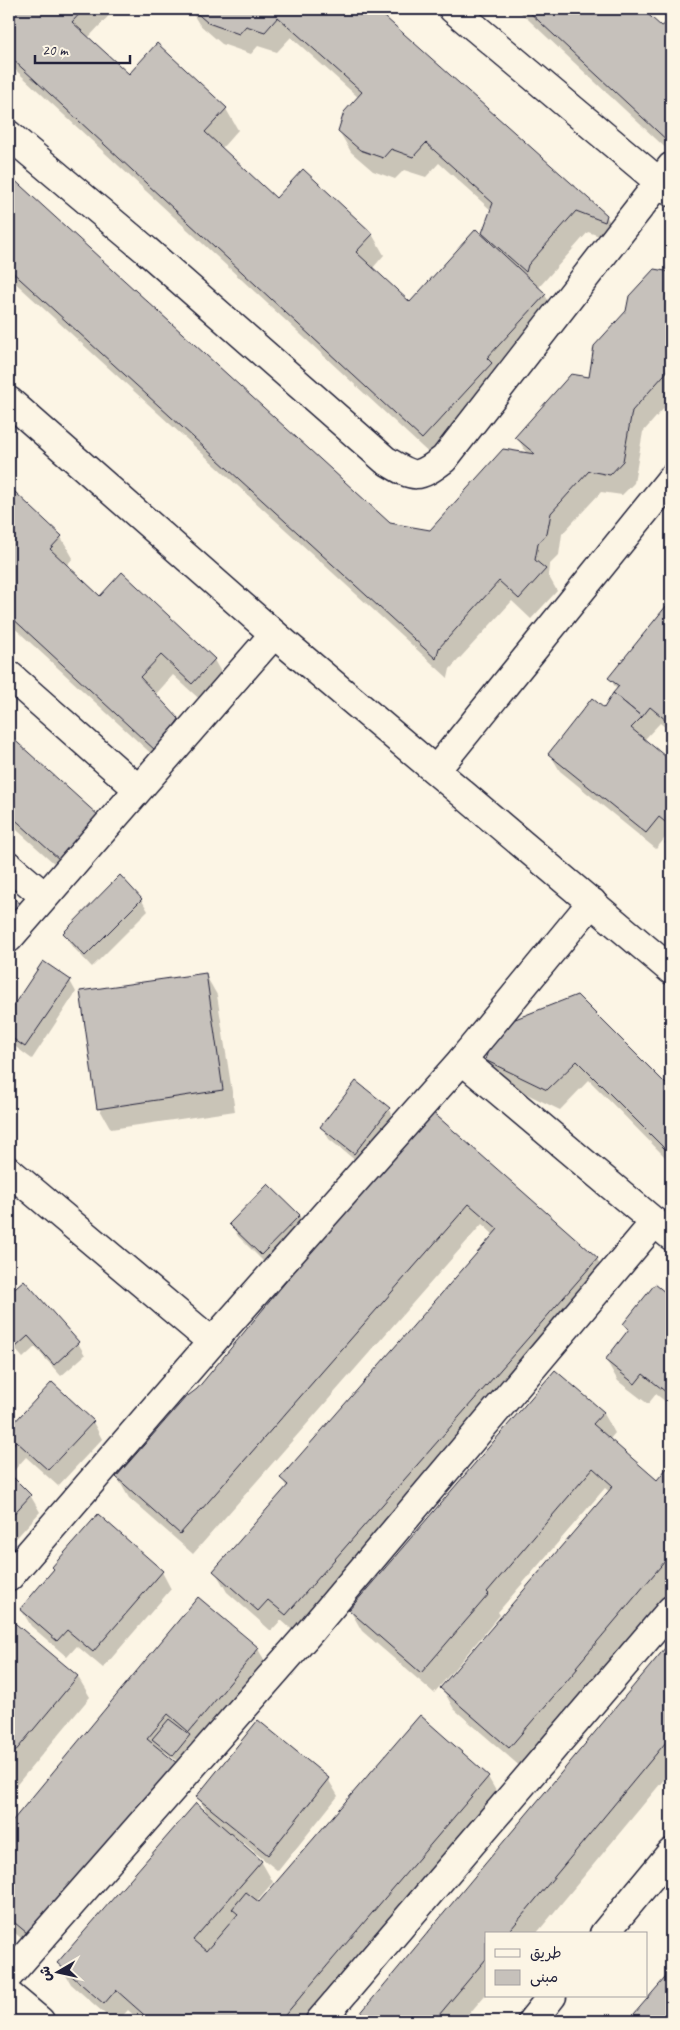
<svg xmlns="http://www.w3.org/2000/svg" width="680" height="2030" viewBox="0 0 680 2030" font-family="Caveat,'Playpen Sans Arabic',sans-serif">
  <rect width="100%" height="100%" fill="#fcf5e5"/>
  <filter id="ink" filterUnits="userSpaceOnUse"><feTurbulence type="fractalNoise" baseFrequency=".02" numOctaves="2"/><feDisplacementMap in="SourceGraphic" scale="10" xChannelSelector="R" yChannelSelector="G"/><feConvolveMatrix kernelMatrix="1 2 1 2 8 2 1 2 1" color-interpolation-filters="sRGB"/></filter>
  <g filter="url(#ink)">
    <g fill="#0003">
      <polygon points="9,9 115,9 88,38 129,76 157,45 226,109 238,130 221,149 276,200 372,234 384,255 372,269 410,304 483,236 492,211 439,163 426,177 404,170 395,179 373,171 351,152 339,131 359,98 291,37 277,52 258,46 251,54 222,44 199,24 190,9 374,9 606,216 619,237 617,242 588,232 540,286 539,289 545,295 557,315 435,459 9,64"/>
      <polygon points="517,9 640,9 660,27 671,21 671,153"/>
      <polygon points="9,176 390,524 431,531 527,454 517,437 590,379 628,311 654,270 671,273 671,400 643,432 634,483 622,495 601,492 562,534 559,555 549,565 548,575 557,591 531,619 512,601 450,669 448,678 9,277"/>
      <polygon points="15,494 61,537 73,558 66,566 100,598 122,574 214,660 226,681 205,704 173,675 155,695 178,720 191,740 169,770 9,623 9,500"/>
      <polygon points="671,602 671,732 660,723 644,740 671,763 671,835 669,833 656,849 560,771 550,754 604,709 617,690 610,678"/>
      <polygon points="9,737 98,817 73,880 9,823"/>
      <polygon points="141,899 148,911 92,967 71,945 64,933"/>
      <polygon points="43,963 70,981 76,992 32,1059 9,1042 9,1015"/>
      <polygon points="205,974 217,995 235,1111 111,1129 99,1108"/>
      <polygon points="577,997 671,1091 671,1163 589,1080 560,1110 498,1080 486,1059"/>
      <polygon points="389,1109 396,1121 361,1165 329,1139 322,1127"/>
      <polygon points="430,1111 597,1259 609,1280 298,1635 281,1620 271,1631 227,1592 215,1571 287,1488 282,1478 494,1235 482,1224 193,1554 129,1498 117,1477 197,1390"/>
      <polygon points="299,1215 306,1227 268,1266 238,1236 231,1224"/>
      <polygon points="24,1281 78,1343 85,1355 61,1376 35,1347 23,1358 9,1342 9,1295"/>
      <polygon points="655,1286 671,1299 671,1406 656,1394 648,1404 618,1381 606,1360 629,1332 624,1324"/>
      <polygon points="52,1384 93,1422 102,1439 58,1486 26,1457 9,1476 30,1495 40,1512 9,1546 9,1430"/>
      <polygon points="603,1412 615,1433 609,1440 657,1482 667,1470 671,1473 671,1589 522,1768 454,1709 442,1688 610,1492 605,1488 498,1612 500,1615 434,1693 362,1631 350,1610"/>
      <polygon points="162,1572 171,1589 103,1668 77,1646 67,1657 31,1626 21,1609"/>
      <polygon points="198,1599 258,1649 270,1670 202,1752 191,1743 177,1761 165,1752 163,1754 189,1786 45,1958 9,1928 9,1827"/>
      <polygon points="10,1620 78,1677 90,1697 9,1794"/>
      <polygon points="671,1643 671,1771 536,1934 486,1934 486,1994 463,2021 356,2021"/>
      <polygon points="488,1777 500,1798 309,2021 140,2021 128,2010 118,2021 113,2021 71,1984 59,1963 208,1814 198,1797 328,1779 338,1796 278,1871 241,1841 240,1843 261,1861 273,1882 256,1902 259,1904"/>
      <polygon points="671,1973 671,2021 630,2021"/>
    </g>
    <g fill="#c6c1bb" stroke="#22223b">
      <polygon points="9,9 84,9 72,22 129,74 157,43 227,108 205,132 276,198 303,169 373,234 356,252 410,302 476,229 546,294 487,358 492,363 422,439 9,56"/>
      <polygon points="192,9 376,9 607,215 605,222 576,211 528,265 526,272 482,233 493,203 426,143 413,157 391,149 383,158 360,150 338,131 344,112 362,92 278,17 265,32 246,26 239,34 208,23"/>
      <polygon points="526,9 642,9 661,26 671,20 671,144"/>
      <polygon points="9,175 390,523 430,530 503,449 535,454 515,437 571,374 589,377 594,346 626,311 629,296 654,269 671,272 671,367 632,411 623,461 610,475 589,471 551,513 547,534 538,544 535,560 546,569 519,599 499,581 439,648 436,659 9,269"/>
      <polygon points="15,492 62,536 50,549 100,596 122,572 215,659 192,684 161,655 140,677 179,719 156,751 9,615 9,498"/>
      <polygon points="671,600 671,713 666,720 650,707 642,717 613,693 619,686 608,678"/>
      <polygon points="613,693 642,717 631,728 671,761 671,824 670,826 659,817 646,833 548,754 592,698 604,708"/>
      <polygon points="9,735 99,816 60,860 9,814"/>
      <polygon points="671,835 671,848 665,843"/>
      <polygon points="120,875 142,899 85,956 63,933"/>
      <polygon points="9,893 29,912 9,934"/>
      <polygon points="43,961 71,980 25,1047 9,1036 9,1012"/>
      <polygon points="206,973 223,1090 97,1109 80,991"/>
      <polygon points="577,995 671,1089 671,1155 577,1061 547,1090 485,1060 493,1035 505,1023"/>
      <polygon points="356,1081 390,1108 354,1154 320,1127"/>
      <polygon points="429,1109 598,1258 286,1615 268,1600 258,1611 213,1571 288,1485 280,1478 498,1229 469,1204 180,1534 116,1477 185,1398 197,1389"/>
      <polygon points="268,1184 300,1215 261,1255 229,1224"/>
      <polygon points="24,1280 79,1342 54,1365 28,1336 16,1347 9,1339 9,1293"/>
      <polygon points="655,1284 671,1297 671,1396 643,1374 635,1384 605,1360 629,1329 623,1324"/>
      <polygon points="555,1370 604,1412 593,1424 657,1480 667,1468 671,1472 671,1554 576,1667 578,1668 509,1748 440,1688 613,1486 593,1468 487,1592 489,1594 421,1673 349,1610"/>
      <polygon points="52,1382 94,1421 48,1470 16,1441 9,1449 9,1428"/>
      <polygon points="9,1473 31,1495 9,1519"/>
      <polygon points="98,1514 163,1571 93,1652 67,1630 57,1641 20,1609 54,1569 52,1567"/>
      <polygon points="198,1597 259,1648 189,1732 168,1714 147,1739 178,1764 33,1938 9,1918 9,1825"/>
      <polygon points="10,1619 78,1676 9,1759 9,1620"/>
      <polygon points="671,1641 671,1736 507,1934 486,1934 486,1959 434,2021 354,2021"/>
      <polygon points="420,1715 489,1776 280,2021 151,2021 116,1990 104,2004 57,1963 196,1803 262,1861 193,1940 206,1951 238,1914 232,1909 246,1892 259,1902"/>
      <polygon points="169,1719 190,1735 173,1756 152,1739"/>
      <polygon points="258,1720 329,1778 268,1855 196,1797"/>
      <polygon points="671,1971 671,2021 628,2021"/>
    </g>
    <g fill="none" stroke-linecap="round" stroke-linejoin="round">
      <g stroke="#22223b" stroke-width="31">
        <g id="minor">
          <polyline points="453,9 671,192"/>
          <path d="M9 135 146 250 385 460C415 478 416 480 444 459L671 167"/>
          <polyline points="9,401 274,634 671,970"/>
          <polyline points="9,675 138,789"/>
          <polyline points="436,770 671,479"/>
          <polyline points="9,866 44,896"/>
          <polyline points="9,938 274,634"/>
          <polyline points="462,1060 671,1236"/>
          <polyline points="9,1171 212,1342"/>
          <polyline points="9,1577 212,1342 462,1060 592,902"/>
          <polyline points="604,1934 671,1853"/>
          <polyline points="9,1975 308,1634 655,1222"/>
          <polyline points="9,1995 40,2021"/>
          <polyline points="320,2021 671,1610"/>
          <polyline points="532,2021 552,1996"/>
        </g>
      </g>
      <use href="#minor" stroke="#fcf5e5" stroke-width="28"/>
    </g>
  </g>
  <rect width="680" height="2030" fill="none" stroke="#fcf5e5" stroke-width="30"/>
  <rect x="15" y="15" width="650" height="2000" fill="none" stroke="#22223b" stroke-width="2" filter="url(#ink)"/>
  <rect x="485" y="1932" width="162" height="65" fill="#fcf5e5" stroke="#a5a1a1"/>
  <rect x="495" y="1949" width="25" height="8" fill="#fcf5e5" stroke="#a5a1a1"/>
  <text x="530" y="1958" font-size="15" fill="#22223b">طريق</text>
  <rect x="495" y="1970" width="25" height="15" fill="#c6c1bb" stroke="#a5a1a1"/>
  <text x="530" y="1982" font-size="15" fill="#22223b">مبنى</text>
  <g transform="translate(58 1972) rotate(261)" stroke="#fcf5e5" stroke-width="4" paint-order="stroke">
  <path d="M0-4L9 19L0 12L-9 19Z" fill="#22223b"/>
  <text y="-8" font-size="14" font-weight="bold" text-anchor="middle" fill="#22223b">ش</text>
  </g>
  <path d="M35 55v8h95v-8" fill="none" stroke="#22223b" stroke-width="2.5"/>
  <text x="42" y="55" font-size="15" fill="#22223b" stroke="#fcf5e5" stroke-width="4" paint-order="stroke">20 m</text>
</svg>
